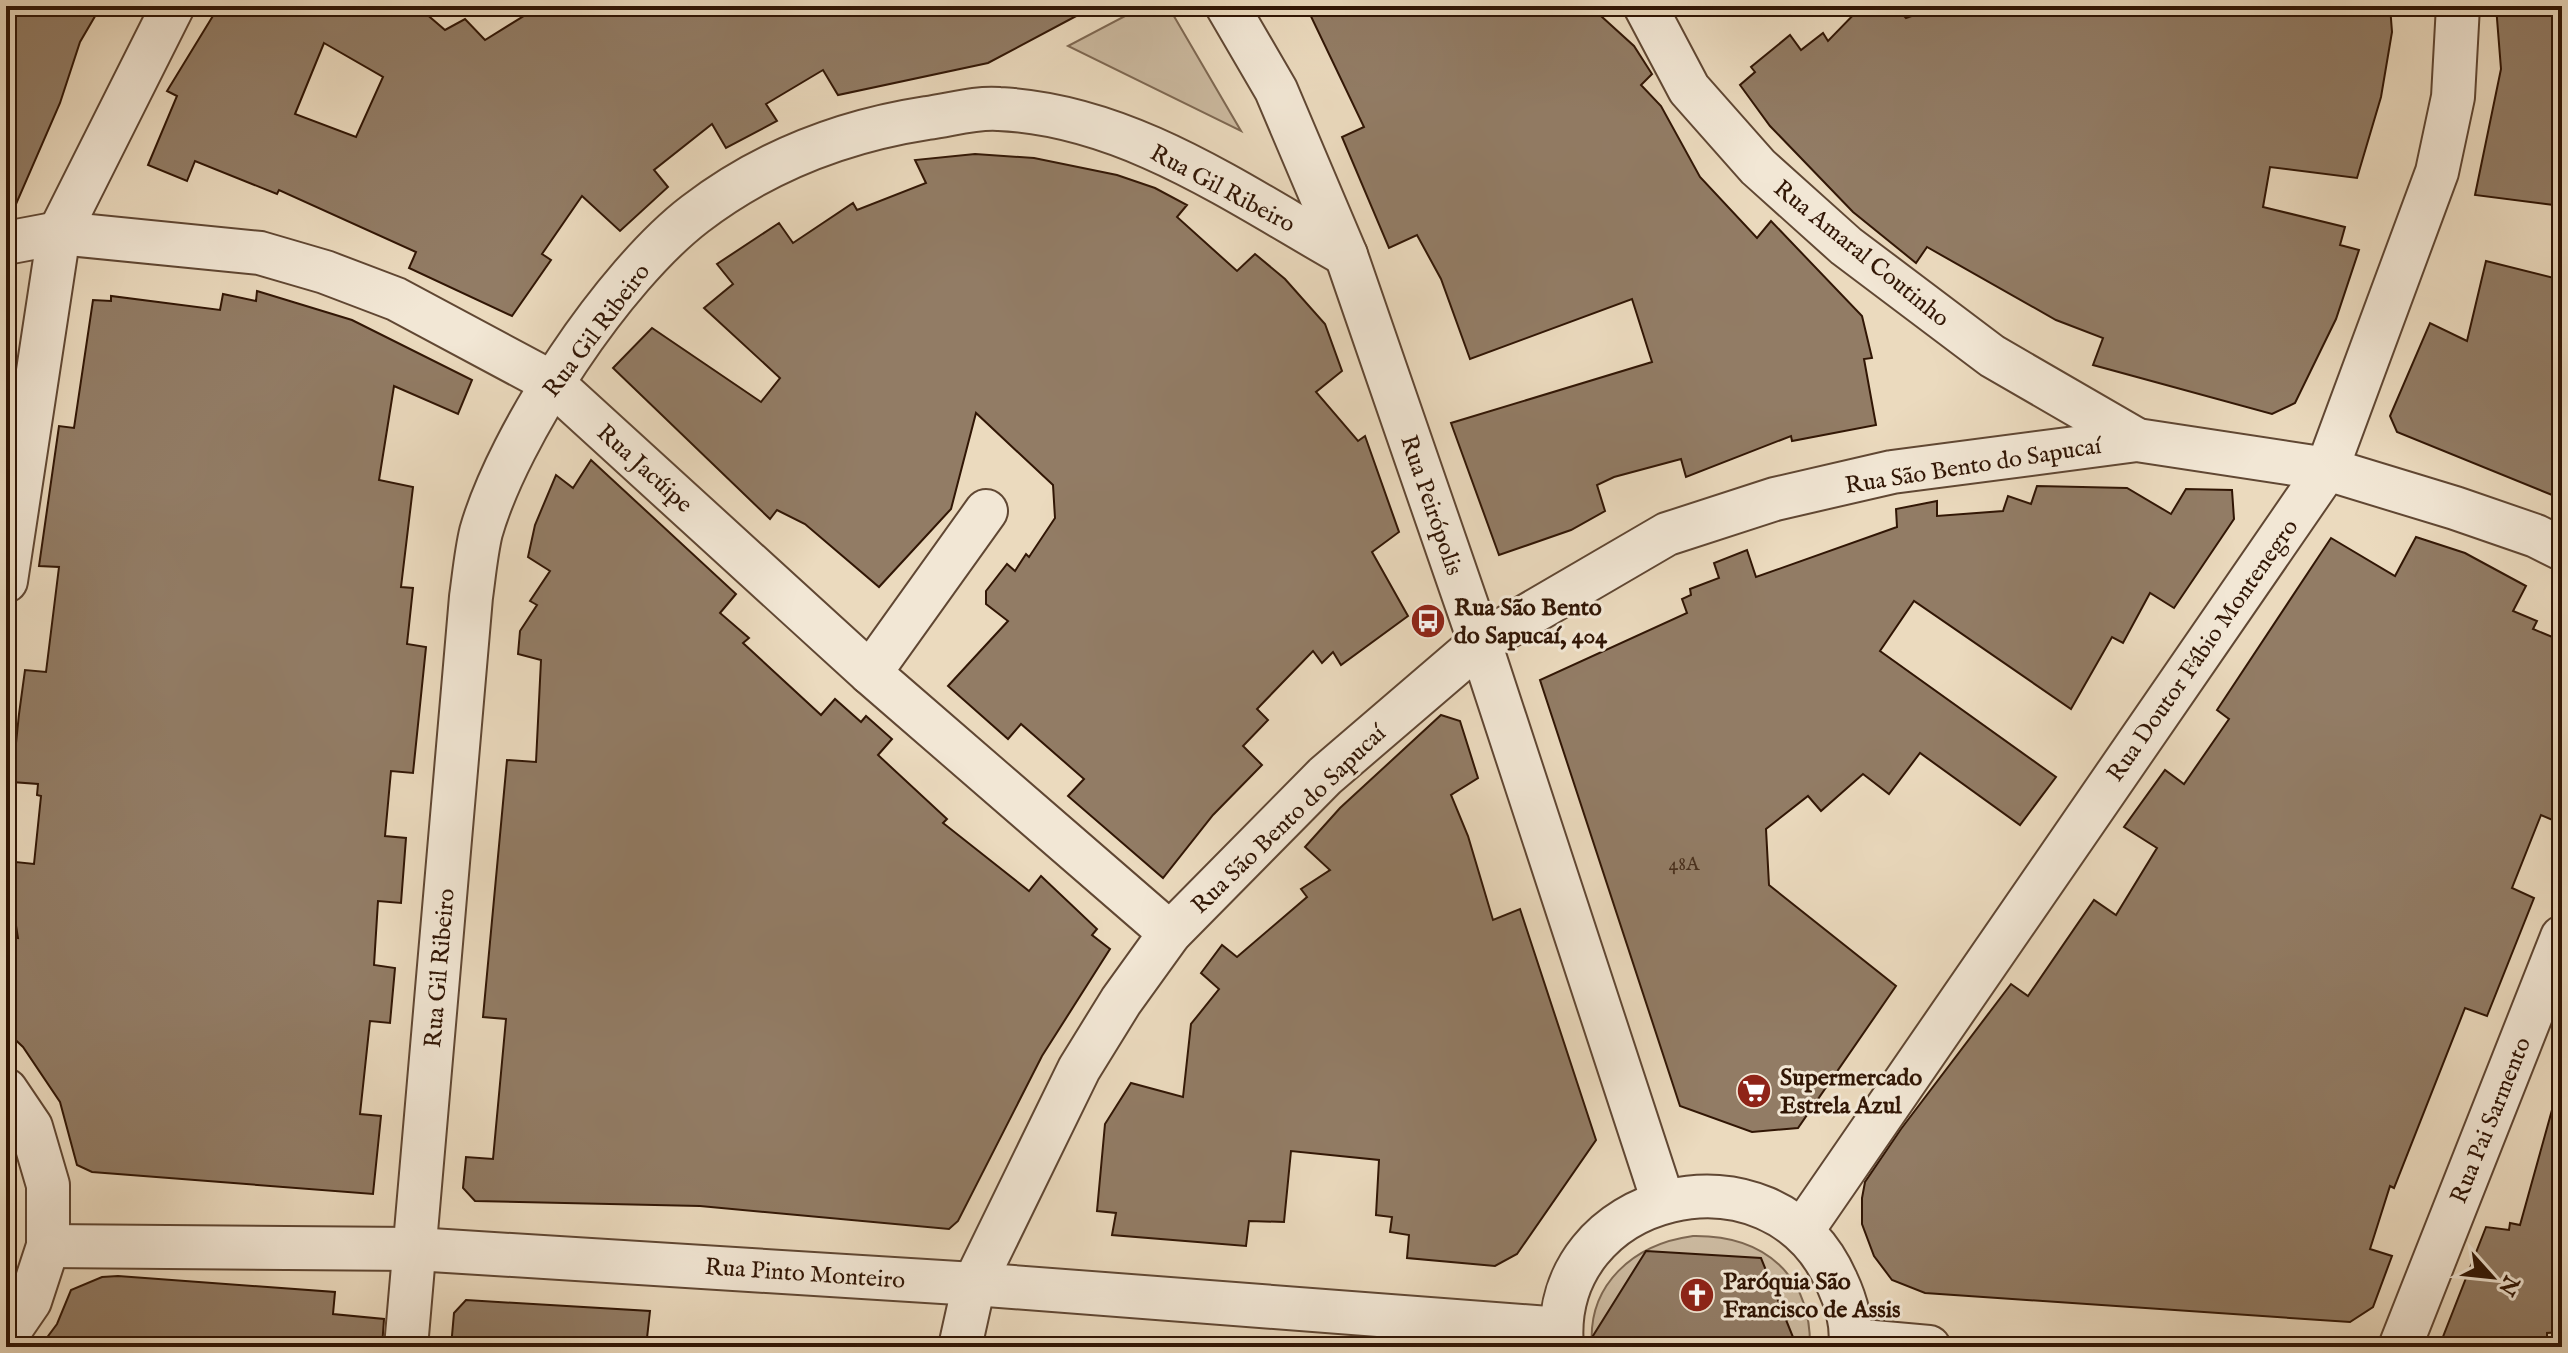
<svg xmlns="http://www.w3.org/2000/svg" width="2568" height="1353" viewBox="0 0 2568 1353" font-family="'IM FELL English',serif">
  <rect width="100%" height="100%" fill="#ebdabe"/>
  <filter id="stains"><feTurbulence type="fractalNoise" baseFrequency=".0025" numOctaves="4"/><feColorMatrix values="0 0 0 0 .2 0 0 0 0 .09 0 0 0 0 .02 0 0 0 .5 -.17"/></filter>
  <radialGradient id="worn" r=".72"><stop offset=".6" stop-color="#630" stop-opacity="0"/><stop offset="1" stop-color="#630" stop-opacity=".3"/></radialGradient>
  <g fill="#cbb99f" stroke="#7e6852" stroke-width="2">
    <polygon points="1144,6 1168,6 1241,131 1068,46"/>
    <path d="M1693 1236C1765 1235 1811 1276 1810 1347H1592C1587 1284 1634 1244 1693 1236Z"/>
  </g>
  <g fill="#927c65" stroke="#311605" stroke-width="2" fill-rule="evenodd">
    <polygon points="6,6 101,6 80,42 60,103 10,218 6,219"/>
    <path d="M219 6H417L445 30 465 19 485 40 540 6H1095L988 63 838 95 823 70 766 104 777 121 726 148 712 124 654 170 668 187 620 231 582 196 542 254 551 260 512 316 409 268 416 252 279 190 277 194 195 161 187 181 148 165 177 96 167 91ZM324 43 383 77 356 137 295 114Z"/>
    <polygon points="1306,6 1590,6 1634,46 1652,74 1641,85 1661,106 1700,177 1757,238 1771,221 1862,316 1872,358 1864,359 1876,425 1792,441 1791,436 1686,477 1681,459 1614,477 1597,485 1605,511 1571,530 1499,555 1451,423 1652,362 1632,299 1470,359 1441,279 1417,235 1389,248 1342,137 1364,127"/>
    <polygon points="1862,6 1895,6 1906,18 1939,6 2390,6 2392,32 2381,97 2357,178 2270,167 2263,207 2345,227 2340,245 2359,250 2336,319 2295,403 2272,414 2093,365 2103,338 2056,320 1927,247 1916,263 1853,212 1770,126 1740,85 1755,72 1751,67 1790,35 1801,50 1823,33 1828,41"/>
    <polygon points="2496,6 2562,6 2562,206 2475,195 2501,69"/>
    <polygon points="975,154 1034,158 1117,175 1155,188 1187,205 1177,217 1237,271 1255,254 1285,279 1325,324 1342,371 1316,392 1358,441 1365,436 1399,532 1372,552 1408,616 1341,665 1333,652 1322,663 1313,651 1257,709 1268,720 1243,746 1262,765 1213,815 1163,878 1068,796 1084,779 1021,724 1008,739 948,686 1008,621 986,604 986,591 1007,564 1015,571 1026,554 1029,557 1055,518 1053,485 976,413 951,509 879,587 805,524 777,510 770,519 613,368 652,328 761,402 780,378 704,308 733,284 717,264 779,223 793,243 853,203 857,210 926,183 915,160"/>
    <polygon points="2486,261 2562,280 2562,499 2397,432 2390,416 2430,323 2467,341"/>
    <polygon points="257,291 352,320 472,380 458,414 394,386 379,480 413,487 401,587 413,588 407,644 426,647 413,773 391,771 385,836 406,838 401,903 378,901 374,965 395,968 390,1023 370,1021 360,1114 381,1116 373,1194 92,1172 77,1165 60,1102 23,1047 6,1031 6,936 18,938 12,901 16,862 34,864 41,796 37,795 38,784 12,782 19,714 25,670 46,672 59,567 39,566 59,426 74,428 93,300 111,301 111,296 220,310 223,294 256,301"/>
    <polygon points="591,460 736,594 720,613 749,638 743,643 821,715 835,699 861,722 866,716 892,739 878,755 947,819 943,823 1029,891 1041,876 1097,929 1092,935 1110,949 1042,1056 958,1221 949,1229 700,1206 475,1201 463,1188 466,1157 493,1159 506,1019 483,1017 507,760 536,762 541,660 518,654 520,631 537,605 530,601 550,571 528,557 535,525 556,475 573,488"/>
    <polygon points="2037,486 2127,488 2171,514 2186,489 2232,490 2234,519 2174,608 2150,593 2123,643 2112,637 2071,709 1914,601 1880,651 2056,777 2020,825 1920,753 1889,794 1863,774 1821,811 1808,796 1766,829 1769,885 1896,986 1798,1128 1752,1132 1680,1106 1540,680 1687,613 1682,599 1691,595 1690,589 1719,578 1714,563 1747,550 1756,577 1897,527 1896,509 1937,501 1937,516 2003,511 2008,496 2031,504"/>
    <polygon points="2416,537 2465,553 2526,586 2513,611 2537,621 2533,629 2562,641 2562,824 2541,815 2512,888 2534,898 2487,1016 2465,1008 2394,1188 2390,1186 2370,1249 2392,1256 2373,1307 2350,1322 1925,1293 1892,1280 1874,1256 1862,1224 1862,1198 1865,1182 1901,1129 2011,984 2028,996 2094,900 2116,915 2157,848 2124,827 2165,770 2184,784 2229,719 2217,710 2331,538 2395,576"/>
    <polygon points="1441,715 1460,721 1478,778 1451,795 1468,836 1493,920 1520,909 1596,1140 1517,1254 1495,1266 1407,1258 1409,1235 1390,1232 1392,1217 1376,1215 1379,1160 1291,1151 1284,1222 1249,1221 1246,1246 1112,1235 1116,1213 1097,1211 1105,1124 1131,1083 1183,1097 1191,1024 1219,989 1201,973 1222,945 1237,957 1307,897 1301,889 1330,870 1305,847 1340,808"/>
    <polygon points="2552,1110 2562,1112 2562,1332 2547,1333 2547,1340 2516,1339 2517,1347 2439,1347 2486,1227 2509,1230 2510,1223 2520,1225"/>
    <polygon points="1646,1251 1761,1258 1797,1347 1586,1347"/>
    <polygon points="118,1276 335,1292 333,1314 384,1319 382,1347 40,1347 57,1324 71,1290 102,1277"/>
    <polygon points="466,1300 650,1311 646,1347 451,1347 454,1313"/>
  </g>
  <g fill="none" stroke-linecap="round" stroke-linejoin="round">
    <g stroke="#604733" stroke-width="46">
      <g id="minor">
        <polyline points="1227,6 1276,90 1346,255 1480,643 1663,1201"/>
        <polyline points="1645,6 1689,89 1758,167 1846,246 1992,356 2137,440"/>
        <polyline points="6,243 59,233 260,253 325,272 396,299 551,382 870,673 1170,933"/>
        <polyline points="6,581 59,233 173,6"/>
        <polyline points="870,673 986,511"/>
        <polyline points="6,1090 31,1127 48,1185 48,1246 30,1301 6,1336"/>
        <polyline points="1802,1231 2327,469 2437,172 2453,97 2458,6"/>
        <polyline points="48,1246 415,1249 974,1284 1561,1329"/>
        <polyline points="1851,1340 1929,1347"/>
        <path d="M406 1347 471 597C474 576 476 553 481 532 509 434 614 276 695 214 763 162 843 131 927 118 950 115 976 107 999 109 1128 115 1238 194 1346 255"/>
        <polyline points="960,1347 974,1284 1079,1069 1121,1001 1170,933 1325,776 1480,643 1667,534 1775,499 1892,472 2137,440 2327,469 2455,508 2536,536 2562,549"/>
        <path d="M1562 1347C1548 1191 1773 1135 1837 1282 1846 1301 1853 1326 1850 1347"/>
        <polyline points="2400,1347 2562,937"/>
      </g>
    </g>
    <use href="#minor" stroke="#f2e7d5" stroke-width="42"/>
  </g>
  <defs>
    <g id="bus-disc" transform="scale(1.8)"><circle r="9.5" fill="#8f2418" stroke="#f2e7d5"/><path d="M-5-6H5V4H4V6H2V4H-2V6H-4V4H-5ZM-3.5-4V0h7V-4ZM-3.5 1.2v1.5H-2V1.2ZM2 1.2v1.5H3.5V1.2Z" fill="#fff"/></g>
    <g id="supermarket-disc" transform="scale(1.8)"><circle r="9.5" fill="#8f2418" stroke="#f2e7d5"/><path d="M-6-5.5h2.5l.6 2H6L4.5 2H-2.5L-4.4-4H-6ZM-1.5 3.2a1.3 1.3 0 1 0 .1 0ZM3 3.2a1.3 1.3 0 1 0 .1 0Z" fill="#fff"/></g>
    <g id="church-disc" transform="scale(1.8)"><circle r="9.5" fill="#8f2418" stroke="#f2e7d5"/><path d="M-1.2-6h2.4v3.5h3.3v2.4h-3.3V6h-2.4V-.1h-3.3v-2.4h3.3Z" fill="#fff"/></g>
  </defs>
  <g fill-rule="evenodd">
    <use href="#bus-disc" x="1428" y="621"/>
    <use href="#supermarket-disc" x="1754" y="1091"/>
    <use href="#church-disc" x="1697" y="1295"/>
  </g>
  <g text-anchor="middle" stroke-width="6" stroke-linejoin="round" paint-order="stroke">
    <g font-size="20" fill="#49301d">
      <text x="1684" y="870">48A</text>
    </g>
    <g font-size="24" fill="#311605" stroke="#f2e7d5">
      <text transform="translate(1223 188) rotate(28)" y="8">Rua Gil Ribeiro</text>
      <text transform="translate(1862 253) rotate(39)" y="8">Rua Amaral Coutinho</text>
      <text transform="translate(596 330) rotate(-53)" y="8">Rua Gil Ribeiro</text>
      <text transform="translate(1973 465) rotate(-9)" y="8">Rua São Bento do Sapucaí</text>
      <text transform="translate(645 468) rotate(42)" y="8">Rua Jacúipe</text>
      <text transform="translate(1432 505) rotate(71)" y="8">Rua Peirópolis</text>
      <text transform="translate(2202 650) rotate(-55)" y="8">Rua Doutor Fábio Montenegro</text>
      <text transform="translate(1288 819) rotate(-44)" y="8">Rua São Bento do Sapucaí</text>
      <text transform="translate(439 968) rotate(-85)" y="8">Rua Gil Ribeiro</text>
      <text transform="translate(2490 1120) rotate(-68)" y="8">Rua Pai Sarmento</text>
      <text transform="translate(805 1273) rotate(4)" y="8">Rua Pinto Monteiro</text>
    </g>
    <g font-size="24" font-weight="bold" fill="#311605" stroke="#f2e7d5" text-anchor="start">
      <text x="1454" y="615">Rua São Bento<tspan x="1454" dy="28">do Sapucaí, 404</tspan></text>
      <text x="1780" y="1085">Supermercado<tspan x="1780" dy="28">Estrela Azul</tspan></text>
      <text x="1723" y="1289">Paróquia São<tspan x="1723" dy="28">Francisco de Assis</tspan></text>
    </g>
  </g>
  <rect width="2568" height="1353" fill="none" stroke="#ebdabe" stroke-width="32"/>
  <rect x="8" y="8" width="2552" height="1337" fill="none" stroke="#311605" stroke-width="4"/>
  <rect x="16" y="16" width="2536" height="1321" fill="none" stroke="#311605" stroke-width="2"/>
  <g transform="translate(2492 1277) rotate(117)" stroke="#f2e7d5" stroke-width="6" paint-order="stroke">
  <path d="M0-6L14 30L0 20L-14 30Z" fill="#311605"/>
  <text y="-12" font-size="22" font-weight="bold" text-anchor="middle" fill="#311605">N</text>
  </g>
  <rect width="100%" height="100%" filter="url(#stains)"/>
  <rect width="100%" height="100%" fill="url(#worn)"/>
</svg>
